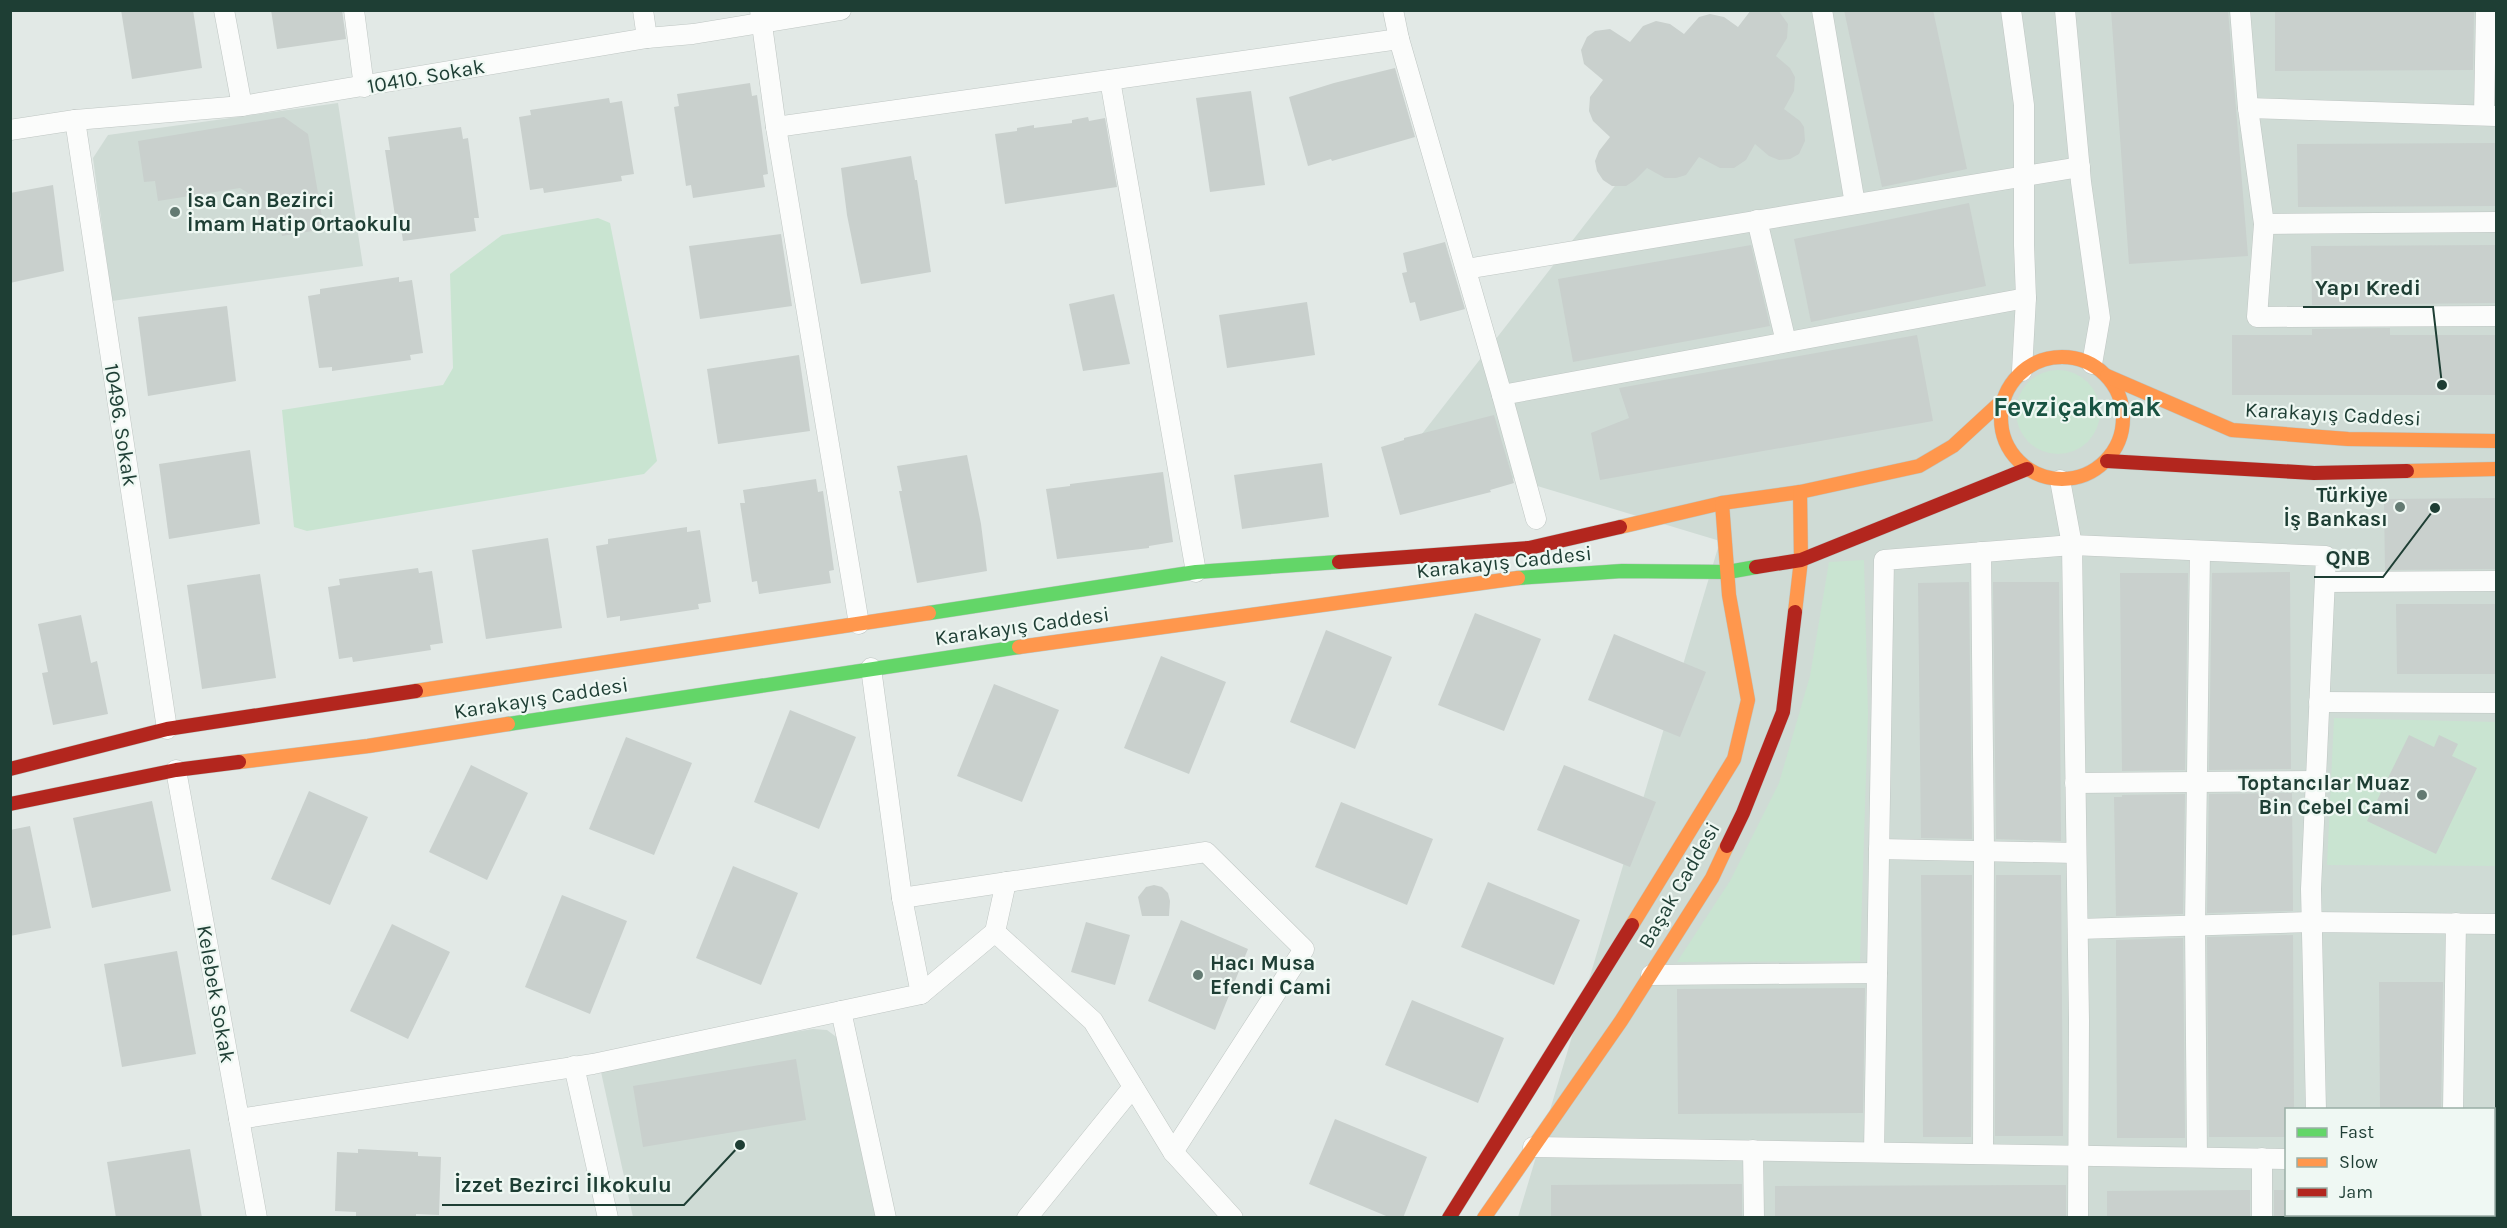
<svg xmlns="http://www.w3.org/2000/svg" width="2507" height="1228" viewBox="0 0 2507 1228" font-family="Karla,sans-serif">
  <rect width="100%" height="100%" fill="#e2e9e6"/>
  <g fill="#cfdbd5" fill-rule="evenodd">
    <path d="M1751 11H2496V1217H1518L1720 541 1411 448ZM2286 1110H2494V1214H2286Z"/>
    <polygon points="338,103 363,266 112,301 93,158 108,135"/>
    <polygon points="813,1029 827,1030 839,1039 878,1217 633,1217 601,1072 608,1062"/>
  </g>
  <g fill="#c9e4d1">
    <polygon points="598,218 610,223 657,461 644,474 307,531 294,527 282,410 443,385 453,368 450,274 502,235"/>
    <circle cx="2058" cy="412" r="42"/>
    <polygon points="1864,560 1868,714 1860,961 1677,962 1730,881 1779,783 1810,676 1829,562"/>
    <polygon points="2334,718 2496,722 2496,866 2327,865"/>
  </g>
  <g fill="#c9d0cd">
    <polygon points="121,10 193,10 202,68 132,79"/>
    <polygon points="271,10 342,10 346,39 277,49"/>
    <polygon points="1751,10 1778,10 1788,24 1787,38 1776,56 1790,68 1795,77 1794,91 1784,109 1800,121 1804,127 1805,141 1799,154 1790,159 1779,160 1769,156 1755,144 1746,160 1734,168 1720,168 1699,157 1686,175 1676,178 1665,178 1647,168 1635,180 1626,186 1612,186 1603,180 1597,171 1595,161 1599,151 1610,137 1593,121 1589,111 1590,97 1603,80 1584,64 1581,50 1587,37 1595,31 1610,29 1630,42 1643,26 1656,21 1670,24 1684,34 1699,17 1710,14 1724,17 1738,27"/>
    <polygon points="1844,10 1933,10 1967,169 1882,187"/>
    <polygon points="2111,10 2228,10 2248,256 2129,264"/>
    <polygon points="2275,10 2474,10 2473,70 2275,71"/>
    <polygon points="1395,68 1415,137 1332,161 1331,159 1308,166 1289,97 1334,83"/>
    <polygon points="750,83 752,96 757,95 768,174 763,175 765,187 693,198 691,185 686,186 674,107 679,106 677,94"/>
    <polygon points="1251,91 1265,185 1210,192 1196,98"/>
    <polygon points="609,98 610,103 622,101 634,174 621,176 622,181 544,193 543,188 530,190 519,117 531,115 530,110"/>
    <polygon points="284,117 308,134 324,229 282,236 280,226 261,229 256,198 240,188 158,201 155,181 144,182 138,141"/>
    <polygon points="1088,117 1089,121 1105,118 1117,187 1005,204 995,134 1017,131 1017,128 1034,125 1034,128 1072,123 1072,120"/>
    <polygon points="461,127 463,139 468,138 479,218 474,218 476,231 403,241 401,228 397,229 385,150 390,150 388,137"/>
    <polygon points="2496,143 2496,206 2298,207 2297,144"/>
    <polygon points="911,156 915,180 917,180 931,272 861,284 847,215 841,168"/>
    <polygon points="53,185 64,271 10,283 10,193"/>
    <polygon points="1969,203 1986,286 1811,322 1794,239"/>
    <polygon points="781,234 792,306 700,319 689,246"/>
    <polygon points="1445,242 1465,309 1420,321 1415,302 1410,303 1402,273 1407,272 1403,253"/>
    <polygon points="1751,245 1770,326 1573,362 1558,279"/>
    <polygon points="2496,245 2496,303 2312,305 2311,246"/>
    <polygon points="399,277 399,282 412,280 423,353 410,355 411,360 332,371 332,367 319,368 308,296 320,294 320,289"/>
    <polygon points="1114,294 1130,364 1083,371 1069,304"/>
    <polygon points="1307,302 1315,355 1227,368 1219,315"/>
    <polygon points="227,306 236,381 148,396 138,317"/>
    <polygon points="2390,328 2390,335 2496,335 2496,395 2232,395 2232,335 2312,335 2312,329"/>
    <polygon points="1917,335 1933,421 1600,480 1591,433 1629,418 1619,388"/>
    <polygon points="799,355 810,431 718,444 707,369"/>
    <polygon points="1494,415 1514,483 1490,490 1491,492 1400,515 1381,447 1404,440 1404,438"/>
    <polygon points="250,450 260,524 169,539 159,464"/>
    <polygon points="967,455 981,524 987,571 917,583 899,491 902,491 897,466"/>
    <polygon points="1322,463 1329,517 1242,529 1234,475"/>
    <polygon points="1163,472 1173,542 1149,546 1149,548 1057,559 1046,489 1070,486 1070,484"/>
    <polygon points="816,479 818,492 823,491 834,570 829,571 831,583 759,594 757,581 752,582 740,503 745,503 743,490"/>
    <polygon points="2496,498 2496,569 2385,570 2384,499"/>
    <polygon points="687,527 687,532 700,530 711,602 698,604 699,609 620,621 620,616 607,618 596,546 608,544 608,539"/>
    <polygon points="548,538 562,628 486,639 472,550"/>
    <polygon points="418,568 419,573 432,571 443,643 430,645 431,650 353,662 352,657 339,659 328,587 340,585 339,579"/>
    <polygon points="2290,572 2291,769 2209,770 2212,573"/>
    <polygon points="2120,573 2188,573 2185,770 2122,771"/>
    <polygon points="260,574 276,678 202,689 187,585"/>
    <polygon points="1969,582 1972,839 1921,838 1918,583"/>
    <polygon points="1993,582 2059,582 2061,841 1996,839"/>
    <polygon points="2396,604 2496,604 2496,674 2397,674"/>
    <polygon points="1475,613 1541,639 1504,731 1438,705"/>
    <polygon points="81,615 91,663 97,661 108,714 53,725 42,673 48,672 38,624"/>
    <polygon points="1326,630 1392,657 1355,749 1290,722"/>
    <polygon points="1614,634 1706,672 1680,737 1588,700"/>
    <polygon points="1161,656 1226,682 1189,774 1124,748"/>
    <polygon points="994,684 1059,710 1022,802 957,776"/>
    <polygon points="790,710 856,737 819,829 754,802"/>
    <polygon points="2409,735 2434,747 2439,735 2458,744 2452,756 2477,768 2436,854 2367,821"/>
    <polygon points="626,737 692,763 654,855 589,829"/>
    <polygon points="471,765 528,793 487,880 429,852"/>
    <polygon points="1564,765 1656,802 1630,867 1537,830"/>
    <polygon points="309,791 368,817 330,905 271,879"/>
    <polygon points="2292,793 2293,911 2207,913 2209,794"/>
    <polygon points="2185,794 2183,914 2116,916 2114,797 2122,797 2122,795"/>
    <polygon points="152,801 171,891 92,908 73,818"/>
    <polygon points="1341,802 1433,839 1407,905 1315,867"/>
    <polygon points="30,826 51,928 10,936 10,830"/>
    <polygon points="733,866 798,893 761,985 696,958"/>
    <polygon points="1921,875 1972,875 1971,1137 1923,1137"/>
    <polygon points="1996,875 2061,875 2063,1136 1995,1136"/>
    <polygon points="1488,882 1580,920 1554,985 1461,947"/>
    <polygon points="1154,885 1162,887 1168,893 1170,901 1169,916 1142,916 1138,897 1146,887"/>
    <polygon points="562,895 627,921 590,1014 525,987"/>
    <polygon points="1181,920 1248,949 1215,1030 1148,1001"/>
    <polygon points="1086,922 1130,935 1115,985 1071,972"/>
    <polygon points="392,924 450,952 408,1039 350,1011"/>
    <polygon points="2293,935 2294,1110 2286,1110 2286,1137 2209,1137 2207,937"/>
    <polygon points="2183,938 2185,1138 2117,1138 2116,940"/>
    <polygon points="177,951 196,1054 122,1067 104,964"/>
    <polygon points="2379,982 2443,982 2441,1110 2380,1110"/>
    <polygon points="1865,988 1863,1113 1678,1114 1677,989"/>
    <polygon points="1412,1000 1504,1038 1478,1103 1385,1065"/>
    <polygon points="796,1059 806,1120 643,1147 633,1086"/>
    <polygon points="1335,1119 1427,1157 1403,1218 1391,1218 1309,1184"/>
    <polygon points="190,1149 202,1218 116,1218 107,1162"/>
    <polygon points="358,1149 418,1152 418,1156 441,1157 439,1215 416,1214 416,1218 356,1216 356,1212 335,1211 337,1152 358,1153"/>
    <polygon points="1742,1184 1742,1218 1551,1218 1551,1185"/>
    <polygon points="2066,1185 2066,1218 1775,1218 1775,1186"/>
    <polygon points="2250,1190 2250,1218 2107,1218 2107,1191"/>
    <rect x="2274" y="1190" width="12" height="28"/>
  </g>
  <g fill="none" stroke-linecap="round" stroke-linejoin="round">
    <g stroke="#bfc6c3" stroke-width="21">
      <g id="street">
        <polyline points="224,10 242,106"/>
        <polyline points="354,10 364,87"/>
        <polyline points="643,10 647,38"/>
        <polyline points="760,10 776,127 859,624"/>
        <polyline points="1393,10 1399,39"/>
        <polyline points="1822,10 1855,204"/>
        <polyline points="2011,10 2024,105 2024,245 2026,298 2022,371"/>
        <polyline points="2065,10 2081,182 2100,318 2092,364"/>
        <polyline points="2240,10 2248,108 2264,224 2257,317 2496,316"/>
        <polyline points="1110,80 1196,572"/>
        <polyline points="2248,108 2496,116"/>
        <polyline points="2484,115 2486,10"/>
        <polyline points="75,120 167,729"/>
        <polyline points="776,127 1399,39 1502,395 1536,519"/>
        <polyline points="10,130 75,120 242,106 647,38 693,34 841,10"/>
        <polyline points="1757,220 1786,342"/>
        <polyline points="2264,224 2496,222"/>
        <polyline points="1466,269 2080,167"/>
        <polyline points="1502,395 2026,298"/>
        <polyline points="2060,480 2072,545 2079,1021 2078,1218"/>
        <polyline points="1981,552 1984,851 1983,1154"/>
        <polyline points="2325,582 2496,581"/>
        <polyline points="2319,702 2496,703"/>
        <polyline points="176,770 257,1218"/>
        <polyline points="2075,783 2316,781"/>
        <polyline points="1879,849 2076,853"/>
        <polyline points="902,898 1206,852 1304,949 1173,1152"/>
        <polyline points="2078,929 2311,922 2496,924"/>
        <polyline points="995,932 1093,1021 1173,1152 1233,1218"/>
        <polyline points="1651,975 1877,973"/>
        <polyline points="921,994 995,932 1006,882"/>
        <polyline points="841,1011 886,1218"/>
        <polyline points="574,1066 608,1218"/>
        <polyline points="2453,1110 2456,923"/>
        <polyline points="239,1119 593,1064 921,994 902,898 871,668"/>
        <polyline points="1533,1147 2286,1159"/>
        <polyline points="1753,1150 1754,1218"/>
        <polyline points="1874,1152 1884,560 2072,545 2326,556 2311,889 2316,1110"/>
        <polyline points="2197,1157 2195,925 2200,551"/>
        <polyline points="2262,1158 2262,1218"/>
        <polyline points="2494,1162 2496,1162"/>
        <polyline points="1027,1218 1133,1087"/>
      </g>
    </g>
    <g stroke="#bdc7c3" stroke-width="15">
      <g id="fast">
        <polyline points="1518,578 1622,571 1728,572 1756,567"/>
        <polyline points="929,613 1196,572 1339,562"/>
        <polyline points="508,724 1019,647"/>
      </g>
    </g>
    <g stroke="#bdc7c3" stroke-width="15">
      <g id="slow">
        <circle cx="2062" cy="418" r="61"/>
        <polyline points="2107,376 2232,430 2348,439 2496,441"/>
        <polyline points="2407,471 2496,469"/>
        <polyline points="1620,527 1722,503 1800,492 1919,466 1953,446 2004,399"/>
        <polyline points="1795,612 1801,560 1800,492"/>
        <polyline points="1019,647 1518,578"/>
        <polyline points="416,691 929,613"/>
        <polyline points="239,762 368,746 508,724"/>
        <polyline points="1632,925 1734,759 1748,700 1729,595 1722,503"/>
        <polyline points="1484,1218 1621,1021 1712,878 1727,846"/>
      </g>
    </g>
    <g stroke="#bdc7c3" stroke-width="15">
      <g id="jam">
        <polyline points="2107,461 2314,473 2407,471"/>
        <polyline points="1339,562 1529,548 1620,527"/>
        <polyline points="1756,567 1801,560 2027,469"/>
        <polyline points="10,769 167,729 416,691"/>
        <polyline points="10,804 176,770 239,762"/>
        <polyline points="1727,846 1743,813 1783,712 1795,612"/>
        <polyline points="1449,1218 1632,925"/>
      </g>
    </g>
    <use href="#street" stroke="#fbfcfb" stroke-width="20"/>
    <use href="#fast" stroke="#63d668" stroke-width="14"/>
    <use href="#slow" stroke="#ff974d" stroke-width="14"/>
    <use href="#jam" stroke="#b3261e" stroke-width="14"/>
  </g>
  <g fill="#637a72" stroke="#eff8f3" stroke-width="2">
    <circle cx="175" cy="212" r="6"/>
    <circle cx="2400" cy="507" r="6"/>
    <circle cx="2422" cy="795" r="6"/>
    <circle cx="1198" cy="975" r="6"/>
  </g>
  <g text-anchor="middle" stroke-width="4.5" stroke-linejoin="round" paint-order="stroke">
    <g font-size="21" fill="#1e3e34" stroke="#eff8f3">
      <text transform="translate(426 76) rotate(-10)" y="7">10410. Sokak</text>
      <text transform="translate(2333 414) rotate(3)" y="7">Karakayış Caddesi</text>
      <text transform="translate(121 425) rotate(81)" y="7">10496. Sokak</text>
      <text transform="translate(1504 562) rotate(-6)" y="7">Karakayış Caddesi</text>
      <text transform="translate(1022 626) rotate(-8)" y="7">Karakayış Caddesi</text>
      <text transform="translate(541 698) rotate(-9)" y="7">Karakayış Caddesi</text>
      <text transform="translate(1679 885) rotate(-60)" y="7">Başak Caddesi</text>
      <text transform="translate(216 994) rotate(80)" y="7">Kelebek Sokak</text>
    </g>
    <g font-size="21" font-weight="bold" fill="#1e3e34" stroke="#eff8f3" text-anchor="start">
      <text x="187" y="207">İsa Can Bezirci<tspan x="187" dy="24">İmam Hatip Ortaokulu</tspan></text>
      <text x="2388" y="502" text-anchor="end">Türkiye<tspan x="2388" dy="24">İş Bankası</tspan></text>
      <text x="2410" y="790" text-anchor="end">Toptancılar Muaz<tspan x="2410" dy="24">Bin Cebel Cami</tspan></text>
      <text x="1210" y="970">Hacı Musa<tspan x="1210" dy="24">Efendi Cami</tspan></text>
    </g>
    <g font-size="27" font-weight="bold" fill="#185241" stroke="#eff8f3">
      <text x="2077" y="416">Fevziçakmak</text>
    </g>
  </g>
  <path fill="none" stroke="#1e3e34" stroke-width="2" d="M2442 385L2433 307H2303M2435 508L2383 577H2314M740 1145L684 1205H442"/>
  <g fill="#1e3e34" stroke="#eff8f3" stroke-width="2">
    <circle cx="2442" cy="385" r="6"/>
    <circle cx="2435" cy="508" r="6"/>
    <circle cx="740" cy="1145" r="6"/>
  </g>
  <g font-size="22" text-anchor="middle" font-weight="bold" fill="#1e3e34" stroke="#eff8f3" stroke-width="4.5" stroke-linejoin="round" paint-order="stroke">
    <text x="2368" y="295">Yapı Kredi</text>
    <text x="2348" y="565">QNB</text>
    <text x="563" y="1192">İzzet Bezirci İlkokulu</text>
  </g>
  <rect width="2507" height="1228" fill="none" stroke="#1e3e34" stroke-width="24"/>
  <rect x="2285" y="1108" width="210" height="108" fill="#eff8f3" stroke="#9baea7" stroke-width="1.5"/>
  <rect x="2297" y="1128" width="30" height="9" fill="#63d668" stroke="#9baea7" stroke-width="1.5"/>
  <text x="2339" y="1138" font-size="18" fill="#1e3e34">Fast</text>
  <rect x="2297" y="1158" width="30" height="9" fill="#ff974d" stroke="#9baea7" stroke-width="1.5"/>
  <text x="2339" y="1168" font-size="18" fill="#1e3e34">Slow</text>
  <rect x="2297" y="1188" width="30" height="9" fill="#b3261e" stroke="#9baea7" stroke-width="1.5"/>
  <text x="2339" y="1198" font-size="18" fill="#1e3e34">Jam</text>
</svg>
